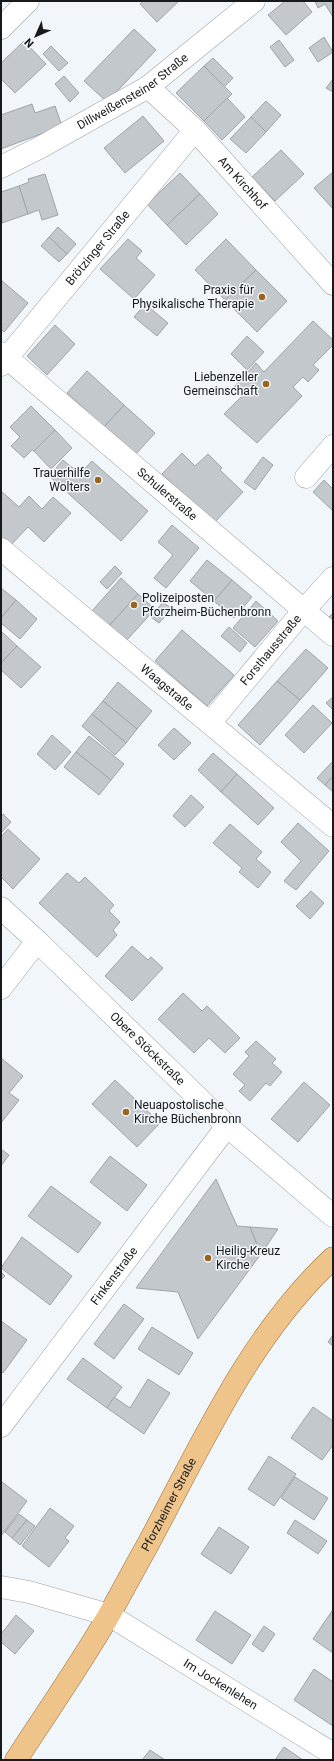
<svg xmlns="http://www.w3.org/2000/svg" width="334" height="1761" viewBox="0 0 334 1761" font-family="Roboto,sans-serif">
  <rect width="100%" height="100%" fill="#f0f6fa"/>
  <g fill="#c3c8cc" stroke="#9fa4a8">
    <polygon points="143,1 179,1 157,22 140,4"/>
    <polygon points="285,1 303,1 312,12 286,35 268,15"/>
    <polygon points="315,1 333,1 333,17 325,4 318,8"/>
    <polygon points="134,29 156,50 107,102 84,81"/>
    <polygon points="324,37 333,52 318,62 309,48"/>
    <polygon points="279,40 294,60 285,67 270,47"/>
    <polygon points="24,41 46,64 15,93 1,79 1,63"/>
    <polygon points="51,46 68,63 59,71 43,54"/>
    <polygon points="213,58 233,78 224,87 204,66"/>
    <polygon points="204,66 232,94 204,121 176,93"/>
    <polygon points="64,76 79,93 70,102 55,84"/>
    <polygon points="333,79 333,92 326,88"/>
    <polygon points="227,98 245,117 222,140 204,121"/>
    <polygon points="266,101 281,115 266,132 251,117"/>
    <polygon points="32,104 35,113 55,106 62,126 1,149 1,115"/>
    <polygon points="143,116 164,141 125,173 104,148"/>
    <polygon points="251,117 266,132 246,153 230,139"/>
    <polygon points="281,150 304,174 275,201 252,177"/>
    <polygon points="333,172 333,209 314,188"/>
    <polygon points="180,173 200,194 167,225 147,204"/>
    <polygon points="45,174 58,215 42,220 39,210 28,214 19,186 29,182 28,179"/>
    <polygon points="19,186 28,214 2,223 1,192"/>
    <polygon points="200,194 218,214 186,245 167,225"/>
    <polygon points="58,227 76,244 67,254 49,237"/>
    <polygon points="49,237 67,254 59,262 41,246"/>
    <polygon points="128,239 142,251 136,258 155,275 134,299 100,269"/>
    <polygon points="226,239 256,270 225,300 195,270"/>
    <polygon points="256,270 287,301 257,332 225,300"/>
    <polygon points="1,280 28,303 4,332 1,329"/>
    <polygon points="145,304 168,323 157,336 134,317"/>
    <polygon points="313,321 333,340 333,345 313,365 319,370 308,382 303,377 293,387 302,396 257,443 224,414 242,396 234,387 256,363 264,372"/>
    <polygon points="55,325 75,344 47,375 27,356"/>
    <polygon points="247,336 264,352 247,370 231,354"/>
    <polygon points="87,371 124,405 104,427 67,393"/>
    <polygon points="124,405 155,433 135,455 104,427"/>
    <polygon points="31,406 55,430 34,451 32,450 24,458 11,446 20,437 10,427"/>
    <polygon points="55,430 72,448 51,469 34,451"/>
    <polygon points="182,453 195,466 208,454 222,468 220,470 243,492 214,523 162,474"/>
    <polygon points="263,457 273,465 255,490 244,482"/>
    <polygon points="63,460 80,474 92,461 148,511 121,541 49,476"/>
    <polygon points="324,480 333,489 333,511 313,492"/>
    <polygon points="1,491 19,507 29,496 42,509 53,497 71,513 44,542 28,527 9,547 1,540"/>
    <polygon points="172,525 199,548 166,588 154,578 173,555 158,542"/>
    <polygon points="207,560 232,580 214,601 190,581"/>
    <polygon points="115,566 122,573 107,589 100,582"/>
    <polygon points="121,578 138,594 109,626 92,611"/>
    <polygon points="232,580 252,597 234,618 214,601"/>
    <polygon points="1,588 16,600 1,618"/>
    <polygon points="138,594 155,609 126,641 109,626"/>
    <polygon points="16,600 37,619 20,639 1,623 1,618"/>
    <polygon points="256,601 278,621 255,647 233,628"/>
    <polygon points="163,602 172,609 159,623 151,617"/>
    <polygon points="333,613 333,620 329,617"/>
    <polygon points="229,627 247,643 240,652 221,636"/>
    <polygon points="182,630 234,675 207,706 155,661"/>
    <polygon points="1,631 17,646 1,663"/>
    <polygon points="17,646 41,667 21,688 1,670 1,663"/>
    <polygon points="306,649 328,668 300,700 277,681"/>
    <polygon points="277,681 300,700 260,745 238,725"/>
    <polygon points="118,682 152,711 137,729 103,701"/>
    <polygon points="333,697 333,710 326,703"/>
    <polygon points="103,701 137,729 126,743 92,714"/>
    <polygon points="313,705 332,723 304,753 285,735"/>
    <polygon points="92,714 126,743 115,755 82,726"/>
    <polygon points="174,728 191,743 174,760 158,745"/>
    <polygon points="52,735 71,752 55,770 37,754"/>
    <polygon points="89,736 124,764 111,780 76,752"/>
    <polygon points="76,752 111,780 99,795 64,767"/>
    <polygon points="213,753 237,774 221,792 198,770"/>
    <polygon points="333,761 333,776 325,785 317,778"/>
    <polygon points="237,774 274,808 258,825 221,792"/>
    <polygon points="333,776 333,792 325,785"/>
    <polygon points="191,795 204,807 185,827 173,816"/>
    <polygon points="3,814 11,822 1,833 1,816"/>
    <polygon points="298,823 329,851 296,890 284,881 301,861 281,842"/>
    <polygon points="230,824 262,852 256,859 271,872 258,888 239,872 242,868 213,843"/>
    <polygon points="8,829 40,859 13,889 1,877 1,837"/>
    <polygon points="67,873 79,883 85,877 114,905 109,911 120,922 113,930 117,935 97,957 39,903"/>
    <polygon points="311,891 324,903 310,919 296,906"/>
    <polygon points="132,946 148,960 151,957 163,968 132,1001 105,976"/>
    <polygon points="183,993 202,1011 207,1006 240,1038 225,1053 209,1038 194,1053 158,1019"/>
    <polygon points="256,1041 276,1059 272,1063 282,1072 270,1086 266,1083 250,1101 239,1091 245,1085 233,1074 249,1056 245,1052"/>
    <polygon points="1,1058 23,1076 9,1093 19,1100 1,1123"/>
    <polygon points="115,1080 160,1123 137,1147 92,1104"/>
    <polygon points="304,1082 330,1105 298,1142 271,1119"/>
    <polygon points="1,1149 9,1155 1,1166"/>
    <polygon points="110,1156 147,1185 127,1211 90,1182"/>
    <polygon points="216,1179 237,1226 250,1227 261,1254 198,1339 178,1292 136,1288"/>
    <polygon points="51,1186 101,1223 78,1253 28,1216"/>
    <polygon points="250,1227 278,1229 261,1254"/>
    <polygon points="22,1237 72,1276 50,1305 1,1268"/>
    <polygon points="1,1272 5,1276 1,1280"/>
    <polygon points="124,1304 144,1319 114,1359 94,1344"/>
    <polygon points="1,1321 27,1340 3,1373 1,1371"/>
    <polygon points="152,1327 193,1353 179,1375 138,1349"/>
    <polygon points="333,1335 333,1346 328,1342"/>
    <polygon points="83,1358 122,1387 107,1408 67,1379"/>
    <polygon points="148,1379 170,1393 144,1434 107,1408 114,1397 130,1408"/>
    <polygon points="313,1407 333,1421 333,1445 322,1460 291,1438"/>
    <polygon points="269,1456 296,1474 274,1506 248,1489"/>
    <polygon points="295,1477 328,1498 314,1520 281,1498"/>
    <polygon points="2,1482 27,1501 1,1536 1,1482"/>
    <polygon points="50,1508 74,1526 65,1538 69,1541 49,1567 22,1546"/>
    <polygon points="19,1514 27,1520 12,1538 5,1532"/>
    <polygon points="27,1520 35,1526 20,1545 12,1538"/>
    <polygon points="295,1520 327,1541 318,1554 287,1533"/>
    <polygon points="219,1527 249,1547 231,1574 201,1554"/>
    <polygon points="215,1611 251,1635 232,1664 196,1640"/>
    <polygon points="332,1611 333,1612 333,1653 313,1639"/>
    <polygon points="16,1615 34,1631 15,1654 1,1642 1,1634"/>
    <polygon points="264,1626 275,1634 263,1652 252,1644"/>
    <polygon points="314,1669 333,1682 333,1726 294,1700"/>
    <polygon points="284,1747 303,1760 275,1760"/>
    <polygon points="150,1750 165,1760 142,1760"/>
  </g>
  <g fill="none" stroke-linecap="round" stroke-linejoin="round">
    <g stroke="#9da3a7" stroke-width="23">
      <g id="minor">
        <polyline points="1,28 28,1"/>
        <path id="s1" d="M148 87 195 130 333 284"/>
        <path id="s2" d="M1 167 41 147 148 87 254 1"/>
        <path id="s3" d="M1 353 333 635"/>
        <path id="s4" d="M1 365 195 130"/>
        <polyline points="306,477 333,446"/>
        <path id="s5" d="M1 549 333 826"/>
        <path id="s6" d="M210 723 303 611 333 578"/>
        <path id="s7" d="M1 908 37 941 227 1126 333 1216"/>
        <polyline points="1,988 37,941"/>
        <path id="s8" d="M1 1426 227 1126"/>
        <path id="s9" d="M1 1587 29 1592 109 1615 333 1754"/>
      </g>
    </g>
    <g stroke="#9c6e31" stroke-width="23">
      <g id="major">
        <path id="s10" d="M16 1760C47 1712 80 1665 109 1615 122 1592 134 1569 147 1546 201 1446 249 1336 333 1258"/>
      </g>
    </g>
    <use href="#minor" stroke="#fff" stroke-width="22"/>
    <use href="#major" stroke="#efc48b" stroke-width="22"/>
  </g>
  <g fill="#99641b" stroke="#f0f6fa" stroke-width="1.5">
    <circle cx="262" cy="297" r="4"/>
    <circle cx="266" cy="384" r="4"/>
    <circle cx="98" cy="480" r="4"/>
    <circle cx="134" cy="605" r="4"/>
    <circle cx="126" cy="1112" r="4"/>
    <circle cx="208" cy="1258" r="4"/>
  </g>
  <g text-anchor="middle" stroke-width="3" stroke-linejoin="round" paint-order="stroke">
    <g font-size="12" fill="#17191a" stroke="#f0f6fa">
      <text dy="4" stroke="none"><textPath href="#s2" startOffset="152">Dillweißensteiner Straße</textPath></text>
      <text dy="4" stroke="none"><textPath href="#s1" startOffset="135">Am Kirchhof</textPath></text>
      <text dy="4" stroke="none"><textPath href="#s4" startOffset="152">Brötzinger Straße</textPath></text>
      <text dy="4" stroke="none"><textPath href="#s3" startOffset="218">Schulerstraße</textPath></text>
      <text dy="4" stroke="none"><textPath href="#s6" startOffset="95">Forsthausstraße</textPath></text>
      <text dy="4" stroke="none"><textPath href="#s5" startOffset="216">Waagstraße</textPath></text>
      <text dy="4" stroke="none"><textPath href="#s7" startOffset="203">Obere Stöckstraße</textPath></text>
      <text dy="4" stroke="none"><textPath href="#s8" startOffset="188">Finkenstraße</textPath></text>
      <text dy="4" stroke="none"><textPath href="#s10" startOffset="298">Pforzheimer Straße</textPath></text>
      <text dy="4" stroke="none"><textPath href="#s9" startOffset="243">Im Jockenlehen</textPath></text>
    </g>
    <g font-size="12" fill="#17191a" stroke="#f0f6fa" text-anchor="end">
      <text x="254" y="294">Praxis für<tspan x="254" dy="14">Physikalische Therapie</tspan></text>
      <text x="258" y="381">Liebenzeller<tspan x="258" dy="14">Gemeinschaft</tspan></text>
      <text x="90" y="477">Trauerhilfe<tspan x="90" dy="14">Wolters</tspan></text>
      <text x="142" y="602" text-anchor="start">Polizeiposten<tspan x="142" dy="14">Pforzheim-Büchenbronn</tspan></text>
      <text x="134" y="1109" text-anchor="start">Neuapostolische<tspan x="134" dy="14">Kirche Büchenbronn</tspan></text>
      <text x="216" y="1255" text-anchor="start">Heilig-Kreuz<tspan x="216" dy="14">Kirche</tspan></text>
    </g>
  </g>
  <rect width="334" height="1761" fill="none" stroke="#17191a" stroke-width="4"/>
  <g transform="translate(36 36) rotate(225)" stroke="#f0f6fa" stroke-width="3" paint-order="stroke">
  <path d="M0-3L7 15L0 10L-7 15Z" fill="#17191a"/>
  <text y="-6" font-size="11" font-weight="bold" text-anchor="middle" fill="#17191a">N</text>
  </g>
</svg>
